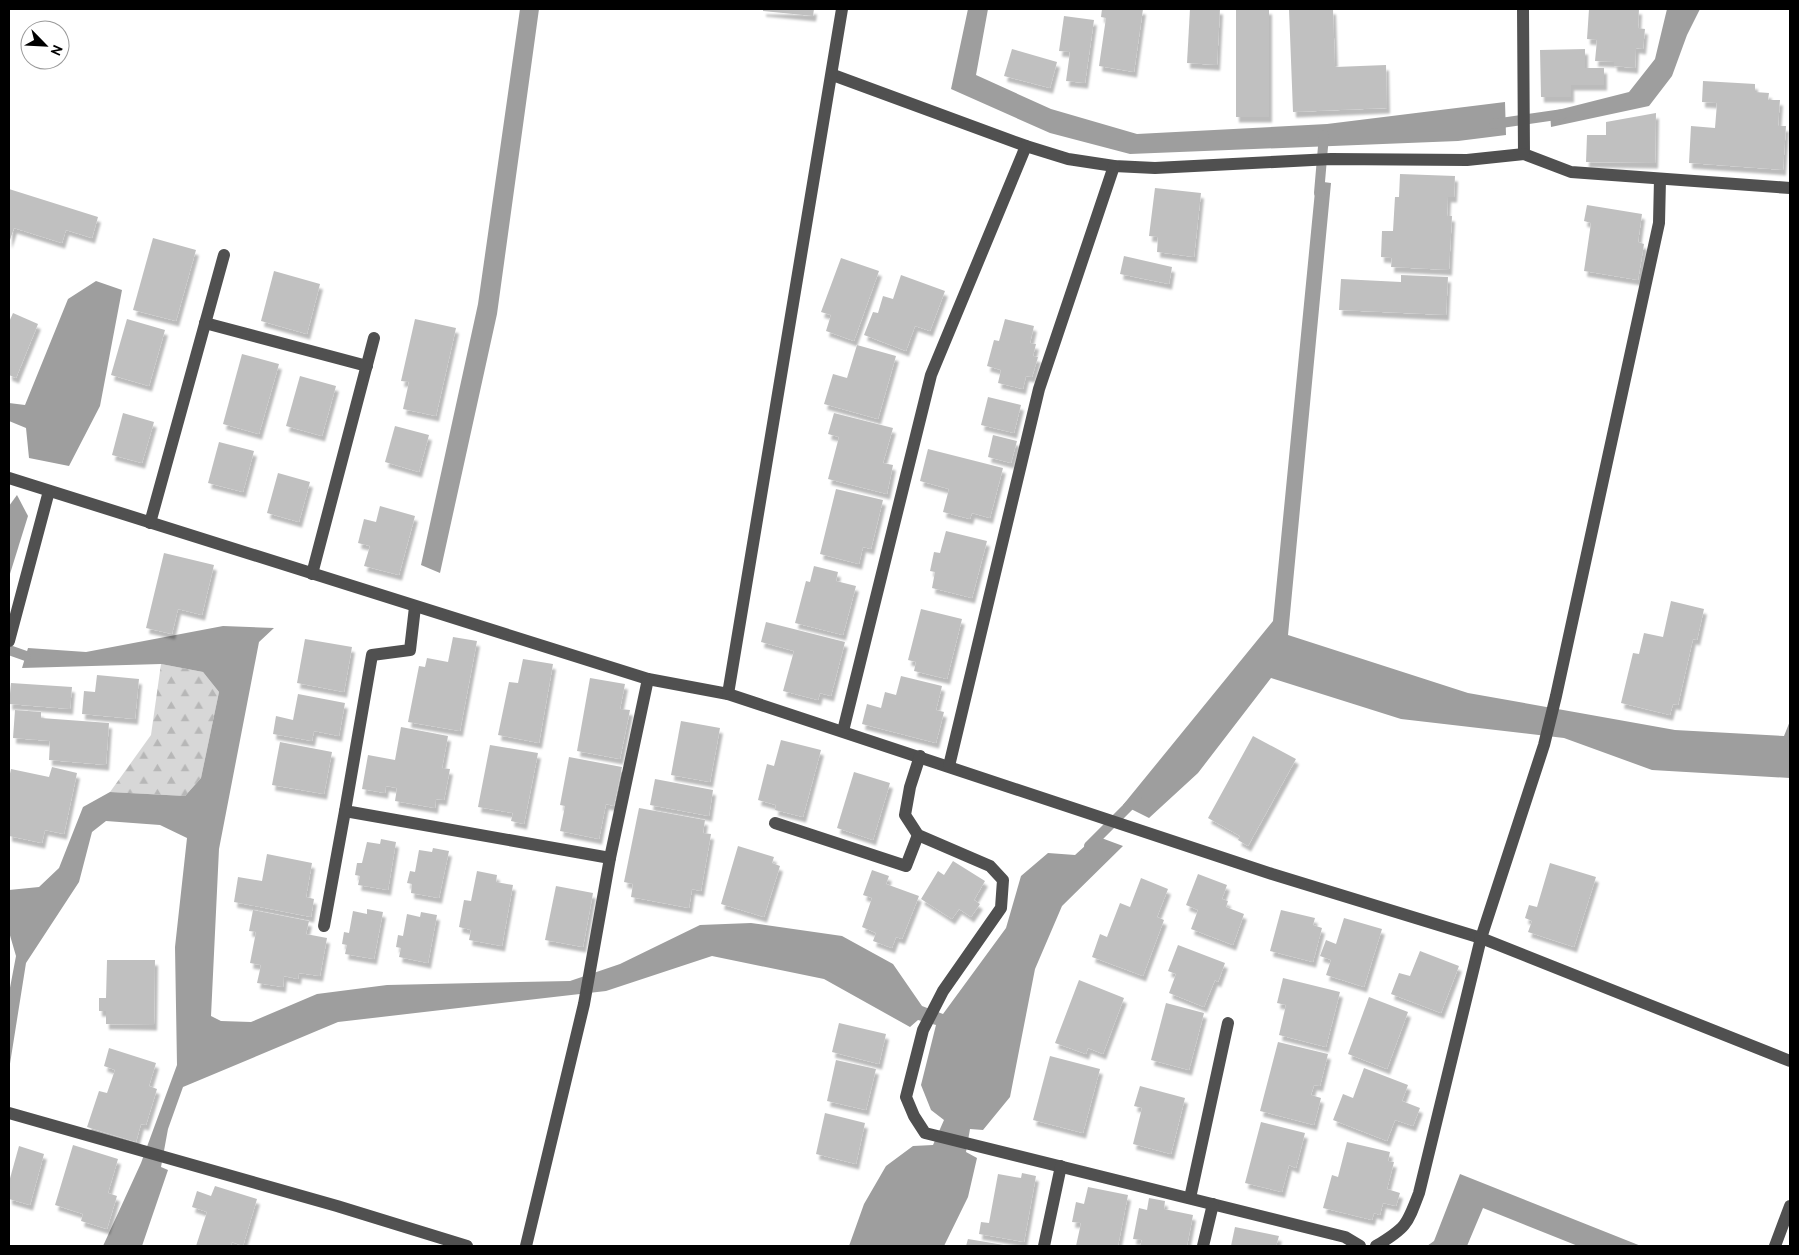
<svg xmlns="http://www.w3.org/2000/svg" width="1799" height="1255" viewBox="0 0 1799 1255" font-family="Overpass,sans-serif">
  <defs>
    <pattern id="forest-firs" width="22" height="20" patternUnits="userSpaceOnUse" patternTransform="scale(1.25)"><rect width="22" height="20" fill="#d7d7d7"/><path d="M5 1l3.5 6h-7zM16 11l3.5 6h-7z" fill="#b7b7b7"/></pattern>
    <filter id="shadow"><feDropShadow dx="3" dy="5.5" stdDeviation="1" flood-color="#0004"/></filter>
  </defs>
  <rect width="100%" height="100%" fill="#fff"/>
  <polygon fill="url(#forest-firs)" points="161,664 203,672 219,692 201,778 185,796 110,792 151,735"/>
  <g fill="#9e9e9e">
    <polygon points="520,9 539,9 497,314 440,573 421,565 478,304"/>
    <polygon points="968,9 988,9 976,75 1051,109 1137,134 1327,124 1505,102 1506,135 1458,141 1130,154 1050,133 951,89"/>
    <polygon points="1667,9 1700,9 1687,35 1672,76 1649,106 1551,127 1550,112 1629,92 1655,59"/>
    <polygon points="1316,181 1331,183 1288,635 1468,693 1675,730 1784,736 1790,721 1790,778 1652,770 1564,738 1401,719 1271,678 1198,773 1149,818 1123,805 1273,621"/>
    <polygon points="96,281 122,290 100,406 69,466 29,458 26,428 9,421 9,403 25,405 68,299"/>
    <polygon points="17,495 28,516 9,577 9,506"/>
    <polygon points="223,626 274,628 259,642 219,849 211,1016 221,1021 251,1022 317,994 387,985 570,981 620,964 700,925 751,923 842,936 893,964 922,1006 943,1014 1006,928 1021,876 1048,853 1075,855 1096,836 1123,846 1062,906 1035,969 1010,1097 983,1130 970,1129 966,1152 977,1158 968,1197 944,1246 849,1246 864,1204 886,1166 913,1146 933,1145 944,1120 931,1110 921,1085 936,1025 918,1020 910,1027 824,979 712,956 606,991 338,1022 183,1087 168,1129 161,1167 168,1170 142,1246 103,1246 141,1163 177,1065 175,947 187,838 160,825 106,821 92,832 79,882 26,963 9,1070 9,993 16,956 9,932 9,890 39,887 59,868 83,807 110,792 185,796 201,778 219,692 203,672 161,664 22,668 28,648 86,652"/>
    <polygon points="1460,1174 1641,1246 1578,1246 1483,1208 1467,1246 1427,1246 1434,1241"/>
  </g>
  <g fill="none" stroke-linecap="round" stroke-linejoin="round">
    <g stroke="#9e9e9e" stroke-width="10">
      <polyline points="1494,124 1563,114"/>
      <polyline points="1319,193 1324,135"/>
      <polyline points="9,650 26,656"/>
      <polyline points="1089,846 1137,798"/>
    </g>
  </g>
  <g fill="#c0c0c0" filter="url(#shadow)">
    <polygon points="763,9 814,9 813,16 763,11"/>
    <polygon points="1102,9 1143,9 1134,72 1099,66 1106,18 1101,17"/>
    <polygon points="1190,9 1220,9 1217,65 1187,63"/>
    <rect x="1236" y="9" width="33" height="108"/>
    <polygon points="1289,9 1333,9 1335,67 1386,65 1387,108 1293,112"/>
    <polygon points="1589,9 1639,9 1638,28 1645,29 1643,49 1636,48 1635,68 1614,66 1614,62 1595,61 1597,40 1587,39"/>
    <polygon points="1064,16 1094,20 1085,83 1066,81 1070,52 1059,51"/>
    <polygon points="1012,49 1057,62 1050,88 1004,76"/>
    <polygon points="1585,49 1585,68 1604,68 1604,85 1571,85 1571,97 1541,97 1540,50"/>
    <polygon points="1703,81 1755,84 1755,92 1769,93 1768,100 1780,100 1778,126 1786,126 1783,170 1689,163 1691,126 1715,128 1717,103 1702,102"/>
    <polygon points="1656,113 1655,163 1586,162 1587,135 1606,135 1606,122"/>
    <polygon points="1400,174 1455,176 1454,197 1448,197 1447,216 1452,216 1449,270 1391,267 1392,258 1381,257 1382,231 1393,231 1395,197 1399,197"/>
    <polygon points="1155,188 1201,193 1194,257 1157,252 1158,237 1149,236"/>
    <polygon points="9,189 98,217 92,238 66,230 62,243 14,228 9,243"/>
    <polygon points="1587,205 1642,214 1638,242 1644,244 1638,280 1584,271 1591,223 1584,221"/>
    <polygon points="153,238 196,250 176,321 133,310"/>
    <polygon points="1124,256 1172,267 1169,284 1120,274"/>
    <polygon points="841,258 879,271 854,341 826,331 831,315 821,312"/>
    <polygon points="274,271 320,284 307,334 261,321"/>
    <polygon points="901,275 945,291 930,331 915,326 906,351 864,335 873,312 878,313 883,296 893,299"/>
    <polygon points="1401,275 1448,277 1446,315 1339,310 1341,279 1401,282"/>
    <polygon points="13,313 38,324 16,378 9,375 9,322"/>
    <polygon points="127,319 165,330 149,386 111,375"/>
    <polygon points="415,319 456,328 436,416 403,409 409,382 401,381"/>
    <polygon points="1005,319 1034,326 1030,343 1036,344 1033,356 1038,357 1032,377 1026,376 1023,389 998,383 1001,370 987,366 994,340 999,341"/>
    <polygon points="857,345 896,356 878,419 824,404 833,374 847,378"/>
    <polygon points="242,354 279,364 259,434 223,424"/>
    <polygon points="300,376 336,386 322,436 286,426"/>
    <polygon points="988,397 1021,405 1014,433 981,425"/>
    <polygon points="123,413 154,422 142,463 112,455"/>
    <polygon points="834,413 893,428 883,463 893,465 887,494 828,479 839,437 828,434"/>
    <polygon points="395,426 429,435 419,472 385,462"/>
    <polygon points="993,435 1017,441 1011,463 988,457"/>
    <polygon points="219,442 254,451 243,492 208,483"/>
    <polygon points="928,449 1003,468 990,518 972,513 970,519 943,512 949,489 920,481"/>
    <polygon points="278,473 310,482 299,522 267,513"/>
    <polygon points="836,489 883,500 871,549 863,547 859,564 820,554"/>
    <polygon points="380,506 415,516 399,575 364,566 370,546 358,543 364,519 376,522"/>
    <polygon points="946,531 987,541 972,598 932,588 935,572 930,571 934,552 940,553"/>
    <polygon points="164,553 214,565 202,615 178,609 172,634 146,628"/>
    <polygon points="814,566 838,572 836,581 856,586 843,635 795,623 806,581 810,582"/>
    <polygon points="1671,601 1704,609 1697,640 1693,639 1678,705 1673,704 1670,715 1621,703 1633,653 1639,654 1644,633 1663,637"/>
    <polygon points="921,609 962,619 947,679 914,671 916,662 908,660"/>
    <polygon points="766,622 845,642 831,696 820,693 818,700 783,691 794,651 761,642"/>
    <polygon points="453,637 477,641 460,731 408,722 419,666 425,667 427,658 448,662"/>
    <polygon points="305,639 352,647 344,692 297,683"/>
    <polygon points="523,659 553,664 539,743 498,735 509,682 518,683"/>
    <polygon points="97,675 139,679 135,719 82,714 84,691 95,692"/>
    <polygon points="901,676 942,686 936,710 944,712 936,743 862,724 867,704 881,708 885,692 896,695"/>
    <polygon points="590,678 625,684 620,709 630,710 620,759 577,751"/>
    <polygon points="11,683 72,687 70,709 9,704"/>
    <polygon points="298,694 345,703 339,736 314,731 312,741 273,734 276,716 293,720"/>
    <polygon points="15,710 41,712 41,718 109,723 106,765 49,760 50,741 13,738"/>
    <polygon points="681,721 720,728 710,782 671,775"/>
    <polygon points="401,727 448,736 442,768 450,769 444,800 436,799 435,808 395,801 397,788 386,786 385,793 362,789 368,755 395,760"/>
    <polygon points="1253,736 1296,759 1248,846 1238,840 1240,836 1208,818"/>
    <polygon points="781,740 821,750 803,817 775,810 776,805 758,800 767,764 774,766"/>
    <polygon points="280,742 332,752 324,794 272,785"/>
    <polygon points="490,745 538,753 524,824 511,821 513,813 478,807"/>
    <polygon points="569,757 622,767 614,806 606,804 599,839 560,831 565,806 560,805"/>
    <polygon points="52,767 77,773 64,834 45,830 42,843 9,836 9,778 11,769 49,777"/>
    <polygon points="854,772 890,783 873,840 837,828"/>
    <polygon points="655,779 713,790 709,816 650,805"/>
    <polygon points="639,808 705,820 703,833 711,834 701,891 692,889 689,908 631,897 633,884 624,882"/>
    <polygon points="381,839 396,842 388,890 358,885 360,876 355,875 357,863 362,863 367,842 380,844"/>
    <polygon points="738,846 774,857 772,863 780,866 764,917 721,904"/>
    <polygon points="433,848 449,851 439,898 411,893 412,884 407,883 410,871 415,872 419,850 432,852"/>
    <polygon points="267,854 312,863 306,897 314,899 311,917 234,902 238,877 262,881"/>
    <polygon points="953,861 985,881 974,900 980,904 971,917 959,909 952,919 921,899 938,871 944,875"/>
    <polygon points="1550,863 1596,877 1574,947 1528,932 1532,921 1525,918 1529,905 1537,907"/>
    <polygon points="872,870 889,876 886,884 919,896 902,939 896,937 892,948 873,941 876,933 862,927 872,898 863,895"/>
    <polygon points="477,871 497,875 496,882 513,885 502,946 469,940 471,930 459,927 464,900 471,901"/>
    <polygon points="1198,874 1227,885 1222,899 1228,901 1226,907 1244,914 1233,945 1191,929 1198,910 1186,905"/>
    <polygon points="1141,878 1168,889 1157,917 1164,920 1143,976 1092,957 1100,934 1107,937 1120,903 1130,907"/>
    <polygon points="556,886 593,893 583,947 545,940"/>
    <polygon points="367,909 383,912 374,959 345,954 347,945 342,944 344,932 349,933 353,911 367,914"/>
    <polygon points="253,910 309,921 306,934 327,938 320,976 299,973 298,979 284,976 283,987 257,983 261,965 250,963 256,932 249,931"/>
    <polygon points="1281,910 1315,918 1313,925 1322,928 1313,962 1270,951"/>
    <polygon points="421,912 437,915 428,963 399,957 401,948 396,947 398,935 403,936 407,914 420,917"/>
    <polygon points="1344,918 1382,929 1364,987 1326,975 1331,960 1320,956 1326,940 1336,944"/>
    <polygon points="1178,945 1225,963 1218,982 1215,980 1204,1007 1169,993 1176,974 1168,971"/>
    <polygon points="1420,951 1459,966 1441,1013 1391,994 1399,973 1410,976"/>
    <polygon points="107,960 155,960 154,1025 106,1024 106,1011 99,1011 99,998 106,998"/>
    <polygon points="1283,978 1340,992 1326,1047 1279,1035 1286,1005 1277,1003"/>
    <polygon points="1079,980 1124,998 1103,1054 1088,1048 1086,1054 1055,1043"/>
    <polygon points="1369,997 1408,1012 1387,1069 1348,1054"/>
    <polygon points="1166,1003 1204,1013 1189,1070 1151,1060"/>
    <polygon points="839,1023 886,1034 879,1064 832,1052"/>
    <polygon points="1278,1042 1328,1054 1320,1086 1314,1085 1311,1095 1321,1098 1314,1125 1260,1111"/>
    <polygon points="109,1048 156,1063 149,1086 157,1089 146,1125 141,1124 136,1142 87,1127 99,1091 107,1093 115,1070 104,1066"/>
    <polygon points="1050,1056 1100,1069 1083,1133 1033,1120"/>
    <polygon points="836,1060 876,1069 866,1110 827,1101"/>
    <polygon points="1364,1068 1408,1085 1402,1101 1420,1108 1413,1126 1395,1120 1387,1141 1333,1120 1343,1094 1353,1098"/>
    <polygon points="1140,1086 1185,1098 1171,1154 1133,1144 1142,1108 1134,1106"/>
    <polygon points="825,1113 865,1123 856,1164 816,1154"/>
    <polygon points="1261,1122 1305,1133 1296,1168 1289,1165 1282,1192 1245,1183"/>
    <polygon points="1347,1142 1390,1152 1388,1161 1394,1162 1387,1189 1400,1193 1396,1206 1383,1203 1380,1215 1374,1213 1372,1220 1323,1208 1332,1175 1338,1177"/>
    <polygon points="73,1145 118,1159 108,1193 117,1196 107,1229 81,1221 83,1214 55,1205"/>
    <polygon points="19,1146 44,1154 30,1205 9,1199 9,1182"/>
    <polygon points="1022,1173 1036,1176 1024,1242 979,1234 981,1222 989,1223 998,1174 1021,1178"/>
    <polygon points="215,1186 257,1199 243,1246 232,1242 231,1246 196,1246 207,1212 192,1207 197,1191 211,1196"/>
    <polygon points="1088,1187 1128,1195 1118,1246 1076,1246 1081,1223 1072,1222 1076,1202 1084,1204"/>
    <polygon points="1149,1198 1165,1201 1164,1209 1193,1215 1187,1246 1140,1246 1142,1240 1133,1239 1139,1208 1147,1210"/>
    <polygon points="1235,1227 1279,1236 1276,1246 1231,1246"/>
    <polygon points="968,1239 1004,1245 1003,1246 966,1246"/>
  </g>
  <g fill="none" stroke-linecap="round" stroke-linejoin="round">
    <g stroke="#505050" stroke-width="12">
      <polyline points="1523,9 1524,154 1571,172 1790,188"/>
      <polyline points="833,75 1026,146 1068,159 1114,166 1155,168 1331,159 1467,160 1524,154"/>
      <polyline points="205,323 367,366"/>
      <polyline points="9,478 648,679 728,694 842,9"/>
      <polyline points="150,523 224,255"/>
      <polyline points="312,574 374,338"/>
      <polyline points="415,607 410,650 372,655 345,811 610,858"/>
      <polyline points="9,641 49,491"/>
      <polyline points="728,694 1272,874 1481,938 1790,1061"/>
      <polyline points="843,731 931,375 1026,146"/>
      <polyline points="920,756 910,787 905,815 918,835 990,866 1003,880 1001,908 943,991 923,1030 906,1097 914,1116 925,1133 1345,1237 1360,1246"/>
      <polyline points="949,766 1039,389 1114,166"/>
      <polyline points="775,823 906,866 918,835"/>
      <polyline points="324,926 345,811"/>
      <polyline points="9,1113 337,1206 467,1246"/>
      <polyline points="1190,1198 1228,1023"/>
      <polyline points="526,1246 584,1004 610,858 648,679"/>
      <polyline points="1044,1246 1061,1166"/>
      <polyline points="1203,1246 1213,1204"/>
      <path d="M1376 1246C1406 1228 1407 1225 1419 1193L1481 938 1544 745 1556 696 1659 223 1660 179"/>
      <polyline points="1775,1246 1790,1206"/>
    </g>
  </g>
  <rect width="1799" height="1255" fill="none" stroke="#000000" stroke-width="20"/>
  <g transform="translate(45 45) rotate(114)"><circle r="24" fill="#ffffff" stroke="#999999"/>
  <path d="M0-4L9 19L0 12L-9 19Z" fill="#000000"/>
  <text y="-8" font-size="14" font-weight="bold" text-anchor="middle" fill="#000000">N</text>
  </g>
</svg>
